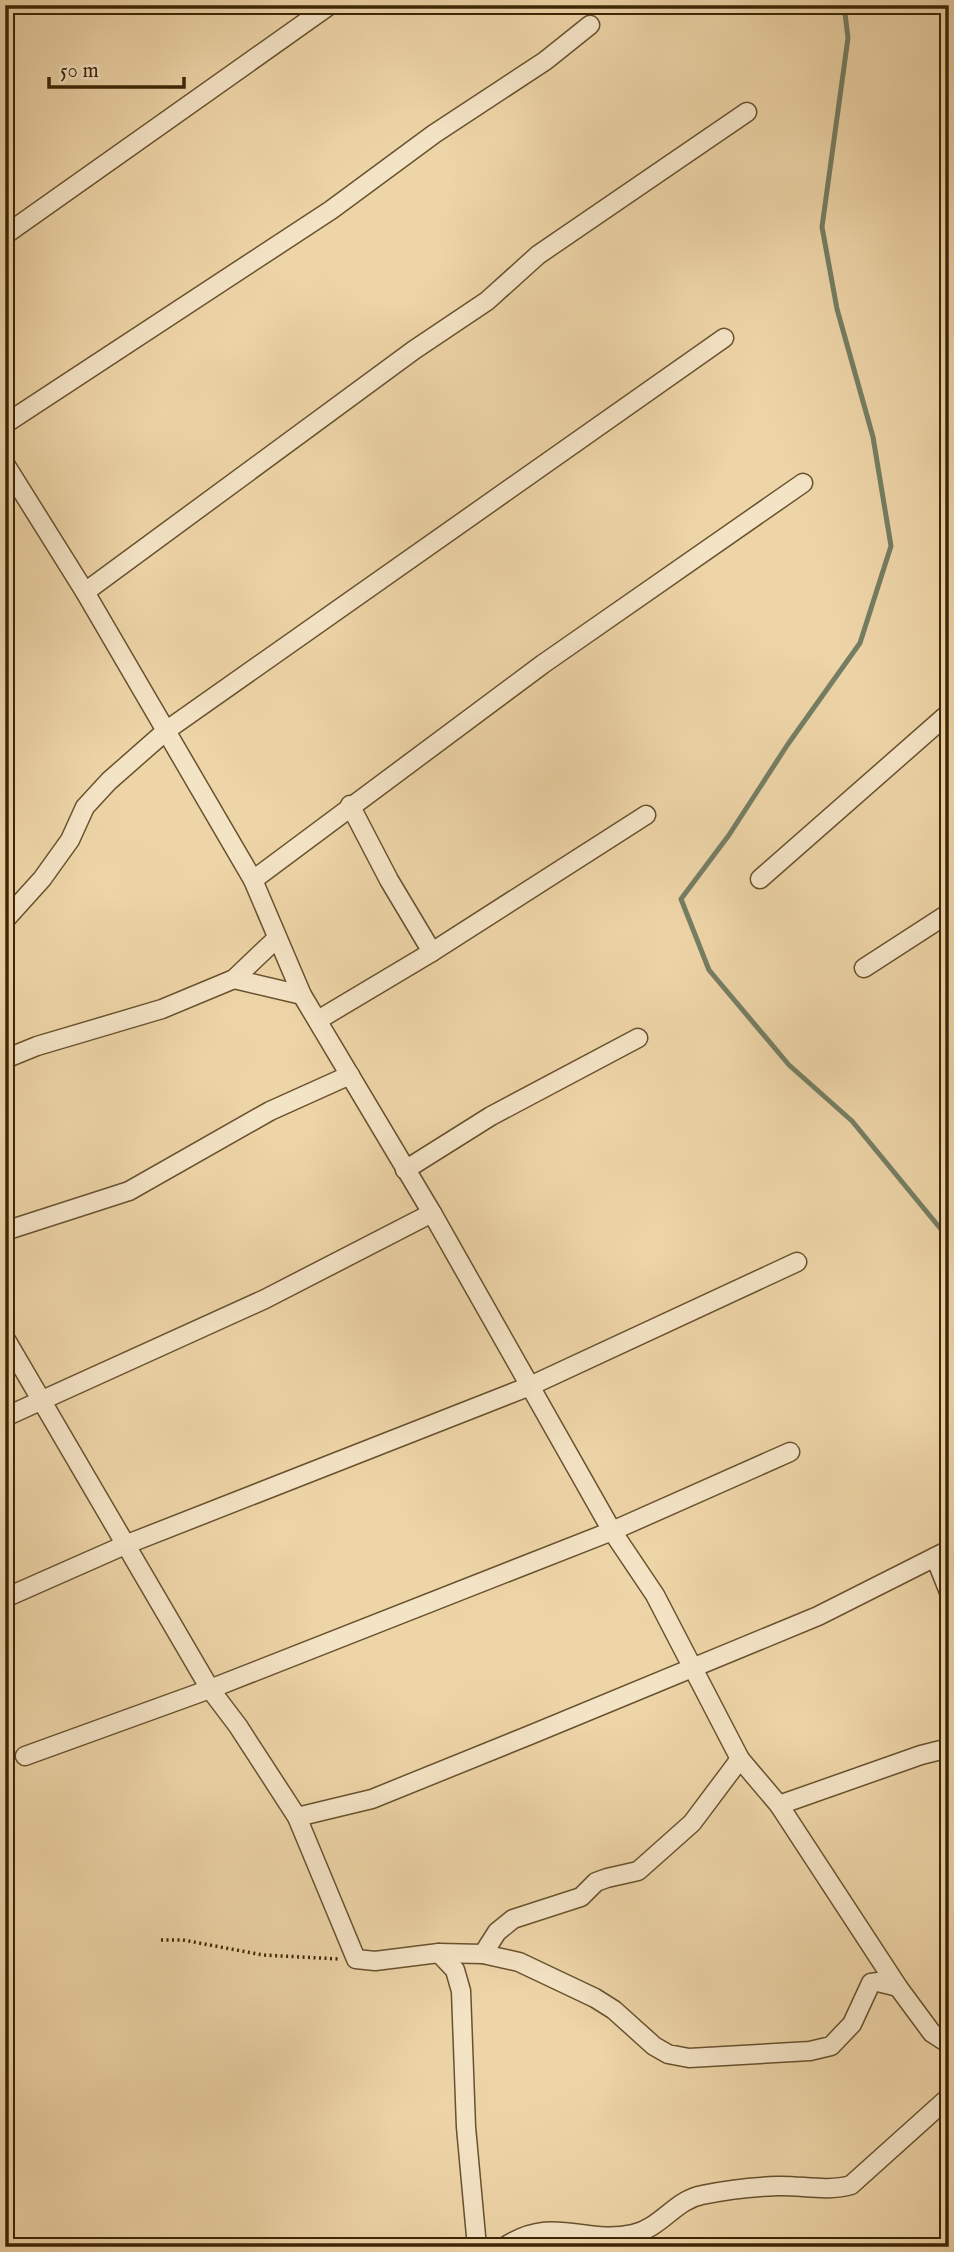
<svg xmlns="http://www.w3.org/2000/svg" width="954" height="2252" viewBox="0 0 954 2252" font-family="'IM FELL English',serif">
  <rect width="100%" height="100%" fill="#eed5a8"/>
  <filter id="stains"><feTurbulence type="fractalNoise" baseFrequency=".00286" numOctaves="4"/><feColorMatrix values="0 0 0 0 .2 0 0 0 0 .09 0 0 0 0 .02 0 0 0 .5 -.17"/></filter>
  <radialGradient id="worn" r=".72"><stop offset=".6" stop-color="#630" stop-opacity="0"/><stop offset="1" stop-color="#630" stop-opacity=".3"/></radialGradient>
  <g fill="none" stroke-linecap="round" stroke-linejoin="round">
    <polyline stroke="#757e64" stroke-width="5" points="844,5 848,38 822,227 837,309 873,437 891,546 860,643 788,744 729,835 681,899 709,970 789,1065 852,1121 949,1239"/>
    <g stroke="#68522e" stroke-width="21">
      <g id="street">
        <polyline points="948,5 949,7"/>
        <polyline points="5,235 330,5"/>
        <polyline points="5,424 331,210 434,134 545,61 590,25"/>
        <polyline points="5,464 85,592 253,880 302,995 432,1213 612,1531 655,1595 740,1759 779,1805 898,1987 932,2033 949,2044"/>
        <polyline points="85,592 414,350 487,301 538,255 747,112"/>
        <polyline points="350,805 389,880 432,952"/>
        <polyline points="760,879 949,713"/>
        <polyline points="253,880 543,664 803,483"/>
        <polyline points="5,920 42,879 70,840 85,807 109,781 167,730 724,338"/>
        <polyline points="864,968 949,913"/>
        <polyline points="234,979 302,995"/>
        <polyline points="318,1020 432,952 646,815"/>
        <polyline points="5,1059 37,1046 162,1009 234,979 276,939"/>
        <polyline points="405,1170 491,1116 638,1038"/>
        <polyline points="5,1231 129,1191 270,1111 350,1075"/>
        <polyline points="5,1338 210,1689 238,1726 297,1817 356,1959 375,1961 439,1953 483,1954 519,1962 595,1998 614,2010 654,2046 668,2054 689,2058 810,2051 831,2046 852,2024 871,1983 878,1982 898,1987"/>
        <polyline points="5,1417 265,1299 432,1213"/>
        <polyline points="935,1557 949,1592"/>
        <polyline points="5,1598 125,1545 530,1386 797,1262"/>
        <polyline points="25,1756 210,1689 612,1531 790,1452"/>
        <polyline points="779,1805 921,1755 949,1748"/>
        <polyline points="297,1817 372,1799 530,1735 818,1616 949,1550"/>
        <polyline points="439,1953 455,1970 461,1991 466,2127 477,2247"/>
        <polyline points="483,1954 497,1932 513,1919 581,1897 596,1882 607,1878 638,1871 692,1823 740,1759"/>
        <path d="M504 2247C555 2214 583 2245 633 2234 661 2228 675 2200 702 2195 726 2190 753 2187 777 2186 801 2185 827 2192 851 2185L949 2097"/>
      </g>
    </g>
    <polyline stroke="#3c2606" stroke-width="3.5" stroke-dasharray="2 3.5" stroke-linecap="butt" points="161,1940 183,1940 263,1955 339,1959"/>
    <use href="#street" stroke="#f4e4c6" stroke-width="18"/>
  </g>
  <rect width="954" height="2252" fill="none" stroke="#eed5a8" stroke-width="28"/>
  <rect x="7" y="7" width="940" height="2238" fill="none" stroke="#3c2606" stroke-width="3.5"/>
  <rect x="14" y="14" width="926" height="2224" fill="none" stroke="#3c2606" stroke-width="2"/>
  <path d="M49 77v10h135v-10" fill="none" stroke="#3c2606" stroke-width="3.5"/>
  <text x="60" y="77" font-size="21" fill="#3c2606" stroke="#f4e4c6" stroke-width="5" paint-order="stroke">50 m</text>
  <rect width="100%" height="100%" filter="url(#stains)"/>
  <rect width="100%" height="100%" fill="url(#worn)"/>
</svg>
